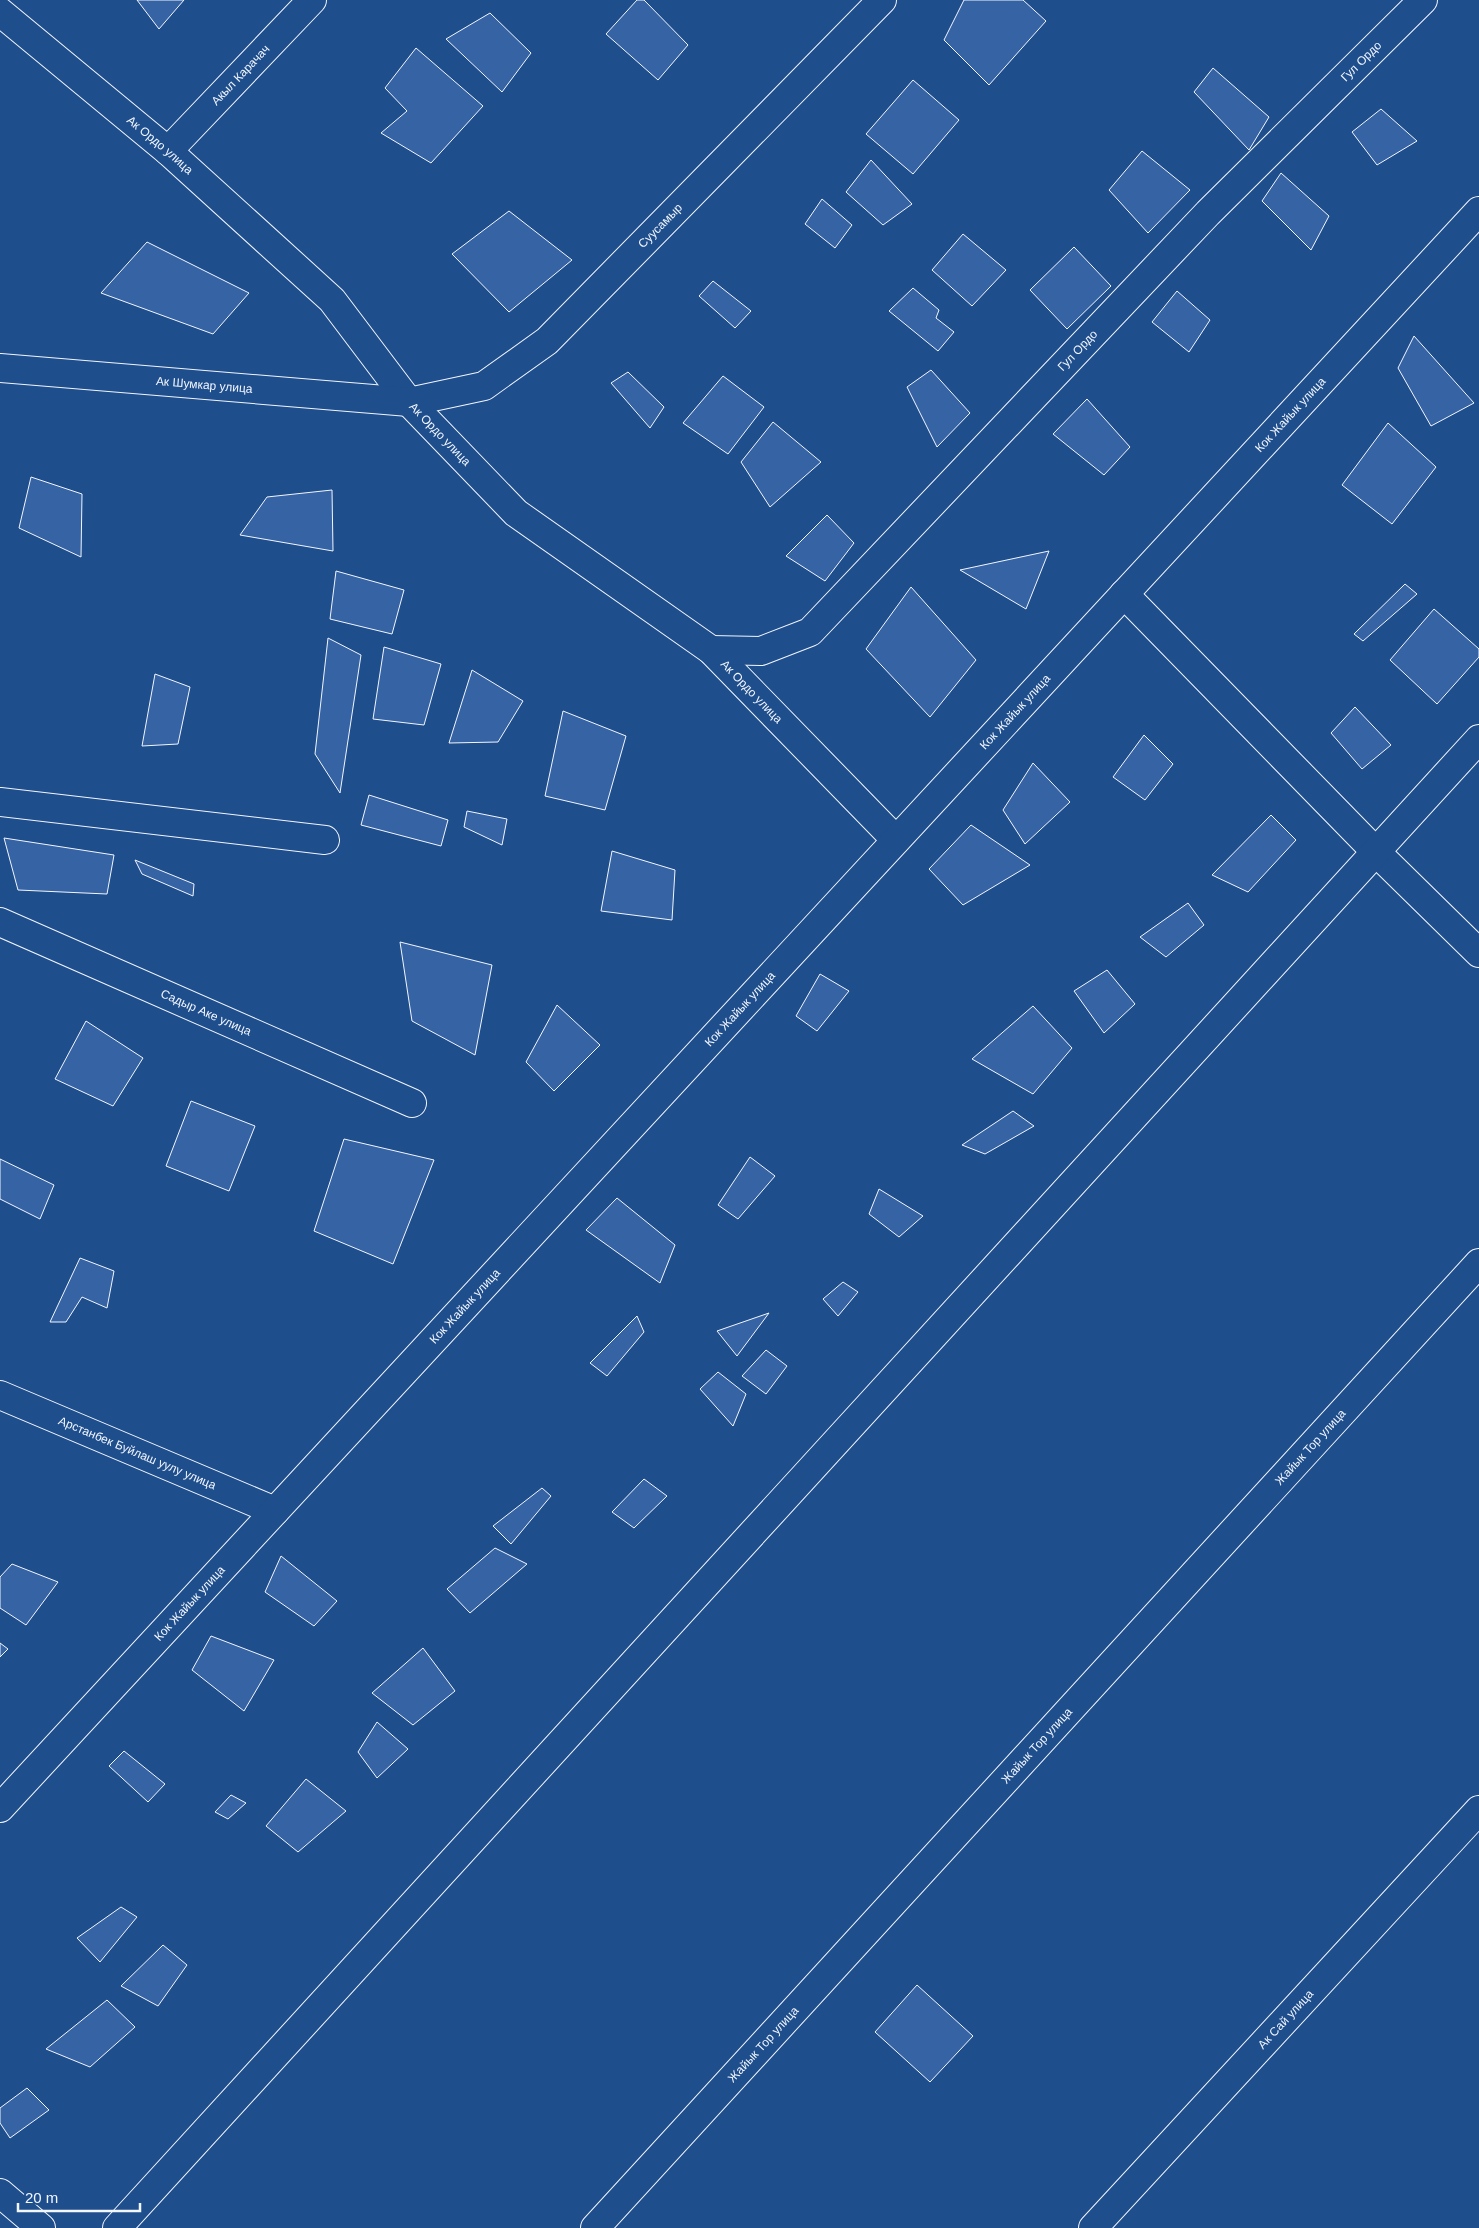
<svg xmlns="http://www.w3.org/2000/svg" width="1479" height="2228" viewBox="0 0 1479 2228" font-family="Helvetica,sans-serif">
  <rect width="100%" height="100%" fill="#1f4e8c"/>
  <g fill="#3563a3" stroke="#f2f6ff">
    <polygon points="137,0 184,0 159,29"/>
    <polygon points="637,0 644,0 688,45 658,80 606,34"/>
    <polygon points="964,0 1023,0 1046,21 989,85 944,40"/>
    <polygon points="490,13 531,53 502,92 446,39"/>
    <polygon points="416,48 483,106 431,163 381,133 407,111 385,88"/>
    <polygon points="1213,68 1269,117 1249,150 1194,92"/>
    <polygon points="913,80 959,120 913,174 866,134"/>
    <polygon points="1381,109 1417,141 1377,165 1352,132"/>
    <polygon points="1142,151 1190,190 1148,233 1109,190"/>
    <polygon points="871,160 912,204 883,225 846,192"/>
    <polygon points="1281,173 1329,216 1311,250 1262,201"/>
    <polygon points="822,199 852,225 835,248 805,224"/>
    <polygon points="509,211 572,260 509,312 452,254"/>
    <polygon points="963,234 1006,270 972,306 932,270"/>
    <polygon points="147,242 249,293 213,334 101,293"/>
    <polygon points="1074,247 1111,286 1067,329 1030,290"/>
    <polygon points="713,281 751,311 735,328 699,296"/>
    <polygon points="913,288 939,310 936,318 954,332 938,351 889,311"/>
    <polygon points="1177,291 1210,320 1189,352 1152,322"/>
    <polygon points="1414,336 1474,403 1431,426 1398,368"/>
    <polygon points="931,370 970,413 937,447 907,387"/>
    <polygon points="628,372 664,407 650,428 611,383"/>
    <polygon points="723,376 764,407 728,454 683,423"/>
    <polygon points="1087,399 1130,447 1104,475 1053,434"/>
    <polygon points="773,422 821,462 770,507 741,462"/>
    <polygon points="1388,423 1436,467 1392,524 1342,485"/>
    <polygon points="31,477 82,494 81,557 19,528"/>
    <polygon points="332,490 333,551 240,535 267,497"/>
    <polygon points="827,515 854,543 825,581 786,556"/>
    <polygon points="1049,551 1026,609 960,570"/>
    <polygon points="336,571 404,590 392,634 330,619"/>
    <polygon points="1405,584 1417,594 1363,641 1354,634"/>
    <polygon points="911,587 976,660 930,717 866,649"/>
    <polygon points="1434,609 1479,649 1479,657 1437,704 1390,660"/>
    <polygon points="328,638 361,655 340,793 315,754"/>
    <polygon points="384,647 441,664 424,725 373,719"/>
    <polygon points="472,670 523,701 498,742 449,743"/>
    <polygon points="155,674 190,687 178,744 142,746"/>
    <polygon points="1355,707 1391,745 1362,769 1331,733"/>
    <polygon points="563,711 626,736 605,810 545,796"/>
    <polygon points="1144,735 1173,764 1145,800 1113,777"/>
    <polygon points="1033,763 1070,802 1025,844 1003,810"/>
    <polygon points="369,795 448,820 441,846 361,825"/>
    <polygon points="467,811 507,819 502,845 464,827"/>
    <polygon points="1271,815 1296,840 1248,892 1212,875"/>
    <polygon points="971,825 1030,865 963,905 929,869"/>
    <polygon points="4,838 114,855 107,894 18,890"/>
    <polygon points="612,851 675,870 672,920 601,911"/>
    <polygon points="135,860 194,884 193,896 142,874"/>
    <polygon points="1188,903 1204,925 1166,957 1140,937"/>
    <polygon points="400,942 492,965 475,1055 412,1021"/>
    <polygon points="1107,970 1135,1004 1104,1033 1074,991"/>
    <polygon points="820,974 849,991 817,1031 796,1016"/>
    <polygon points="557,1005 600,1045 554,1091 526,1062"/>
    <polygon points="1033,1006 1072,1048 1033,1094 972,1059"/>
    <polygon points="86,1021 143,1058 113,1106 55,1079"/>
    <polygon points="191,1101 255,1126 229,1191 166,1166"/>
    <polygon points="1013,1111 1034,1126 985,1154 962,1145"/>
    <polygon points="344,1139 434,1160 393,1264 314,1231"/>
    <polygon points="750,1157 775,1176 738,1219 718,1205"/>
    <polygon points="0,1159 54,1185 40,1219 0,1199"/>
    <polygon points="879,1189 923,1216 899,1237 869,1214"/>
    <polygon points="617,1198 675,1245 660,1283 586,1230"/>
    <polygon points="80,1258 114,1271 107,1308 82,1297 66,1322 50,1322"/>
    <polygon points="843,1282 858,1292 838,1316 823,1299"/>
    <polygon points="769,1313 737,1356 717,1331"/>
    <polygon points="637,1316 644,1332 607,1376 590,1363"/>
    <polygon points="766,1350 787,1366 766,1394 742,1376"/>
    <polygon points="718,1372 746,1394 733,1426 700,1389"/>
    <polygon points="644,1479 667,1496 634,1528 612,1512"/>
    <polygon points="542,1488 551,1496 511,1544 493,1526"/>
    <polygon points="495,1548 527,1564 470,1613 447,1589"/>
    <polygon points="281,1556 337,1601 314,1626 265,1592"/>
    <polygon points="12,1564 58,1582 26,1625 0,1608 0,1577"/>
    <polygon points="211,1636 274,1660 244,1711 192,1670"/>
    <polygon points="0,1643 8,1649 0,1657"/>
    <polygon points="423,1648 455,1691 413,1725 372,1693"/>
    <polygon points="377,1722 408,1749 377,1778 358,1752"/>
    <polygon points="124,1751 165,1784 148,1802 109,1766"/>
    <polygon points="306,1779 346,1811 298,1852 266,1826"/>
    <polygon points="231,1795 246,1803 228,1819 215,1812"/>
    <polygon points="121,1907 137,1917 100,1962 77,1938"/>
    <polygon points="163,1945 187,1965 158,2006 121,1986"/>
    <polygon points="917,1985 973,2036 930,2082 875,2032"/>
    <polygon points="107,2000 135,2027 90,2067 46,2049"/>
    <polygon points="27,2088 49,2110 10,2138 0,2123 0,2108"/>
  </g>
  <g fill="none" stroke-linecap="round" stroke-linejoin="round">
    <g stroke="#f2f6ff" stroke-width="30">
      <g id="minor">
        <path id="s1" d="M0 12 168 151 332 300 409 402 516 513 711 650 896 840"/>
        <path id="s2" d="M168 151 312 0"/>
        <path id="s3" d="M0 368 409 402 484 386 547 341 882 0"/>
        <polyline points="1124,594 1376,852 1479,953"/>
        <path id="s4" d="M711 650 761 651 810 632 1208 213 1423 0"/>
        <polyline points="0,802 325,840"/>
        <path id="s5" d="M0 922 412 1103"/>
        <path id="s6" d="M0 1395 275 1511"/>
        <path id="s7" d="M0 1808 1479 211"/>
        <polyline points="0,2193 41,2228"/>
        <polyline points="117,2228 1479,739"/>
        <path id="s8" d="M595 2228 1479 1263"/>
        <path id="s9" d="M1093 2228 1479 1810"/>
      </g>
    </g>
    <use href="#minor" stroke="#1f4e8c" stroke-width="28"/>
  </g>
  <g text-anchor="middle" stroke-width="4" stroke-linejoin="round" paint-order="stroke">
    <g font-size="12" fill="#f2f6ff" stroke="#1f4e8c">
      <text dy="4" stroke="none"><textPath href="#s4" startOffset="896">Гул Ордо</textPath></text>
      <text dy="4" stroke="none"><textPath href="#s2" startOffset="105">Акыл Карачач</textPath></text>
      <text dy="4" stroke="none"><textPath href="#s1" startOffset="208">Ак Ордо улица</textPath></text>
      <text dy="4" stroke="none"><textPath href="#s3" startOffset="726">Суусамыр</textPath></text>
      <text dy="4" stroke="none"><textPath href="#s4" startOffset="491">Гул Ордо</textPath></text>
      <text dy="4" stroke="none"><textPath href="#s3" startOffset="205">Ак Шумкар улица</textPath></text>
      <text dy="4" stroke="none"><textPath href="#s7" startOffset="1899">Кок Жайык улица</textPath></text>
      <text dy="4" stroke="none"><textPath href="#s1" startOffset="612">Ак Ордо улица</textPath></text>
      <text dy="4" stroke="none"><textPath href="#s1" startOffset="1018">Ак Ордо улица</textPath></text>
      <text dy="4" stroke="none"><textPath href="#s7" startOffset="1494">Кок Жайык улица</textPath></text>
      <text dy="4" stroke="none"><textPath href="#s7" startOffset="1089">Кок Жайык улица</textPath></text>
      <text dy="4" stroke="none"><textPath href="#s5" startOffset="225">Садыр Аке улица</textPath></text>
      <text dy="4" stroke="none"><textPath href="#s7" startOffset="684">Кок Жайык улица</textPath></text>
      <text dy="4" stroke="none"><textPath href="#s8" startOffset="1059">Жайык Тор улица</textPath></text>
      <text dy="4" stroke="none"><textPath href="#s6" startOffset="149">Арстанбек Буйлаш уулу улица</textPath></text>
      <text dy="4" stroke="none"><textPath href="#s7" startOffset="279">Кок Жайык улица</textPath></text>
      <text dy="4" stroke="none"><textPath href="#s8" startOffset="654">Жайык Тор улица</textPath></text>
      <text dy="4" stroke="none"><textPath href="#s9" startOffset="284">Ак Сай улица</textPath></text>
      <text dy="4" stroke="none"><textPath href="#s8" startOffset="249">Жайык Тор улица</textPath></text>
    </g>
  </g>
  <path d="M18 2203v8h122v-8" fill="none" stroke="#f2f6ff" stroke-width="2.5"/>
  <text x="25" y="2203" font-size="15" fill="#f2f6ff" stroke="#1f4e8c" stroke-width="4" paint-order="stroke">20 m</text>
</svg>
